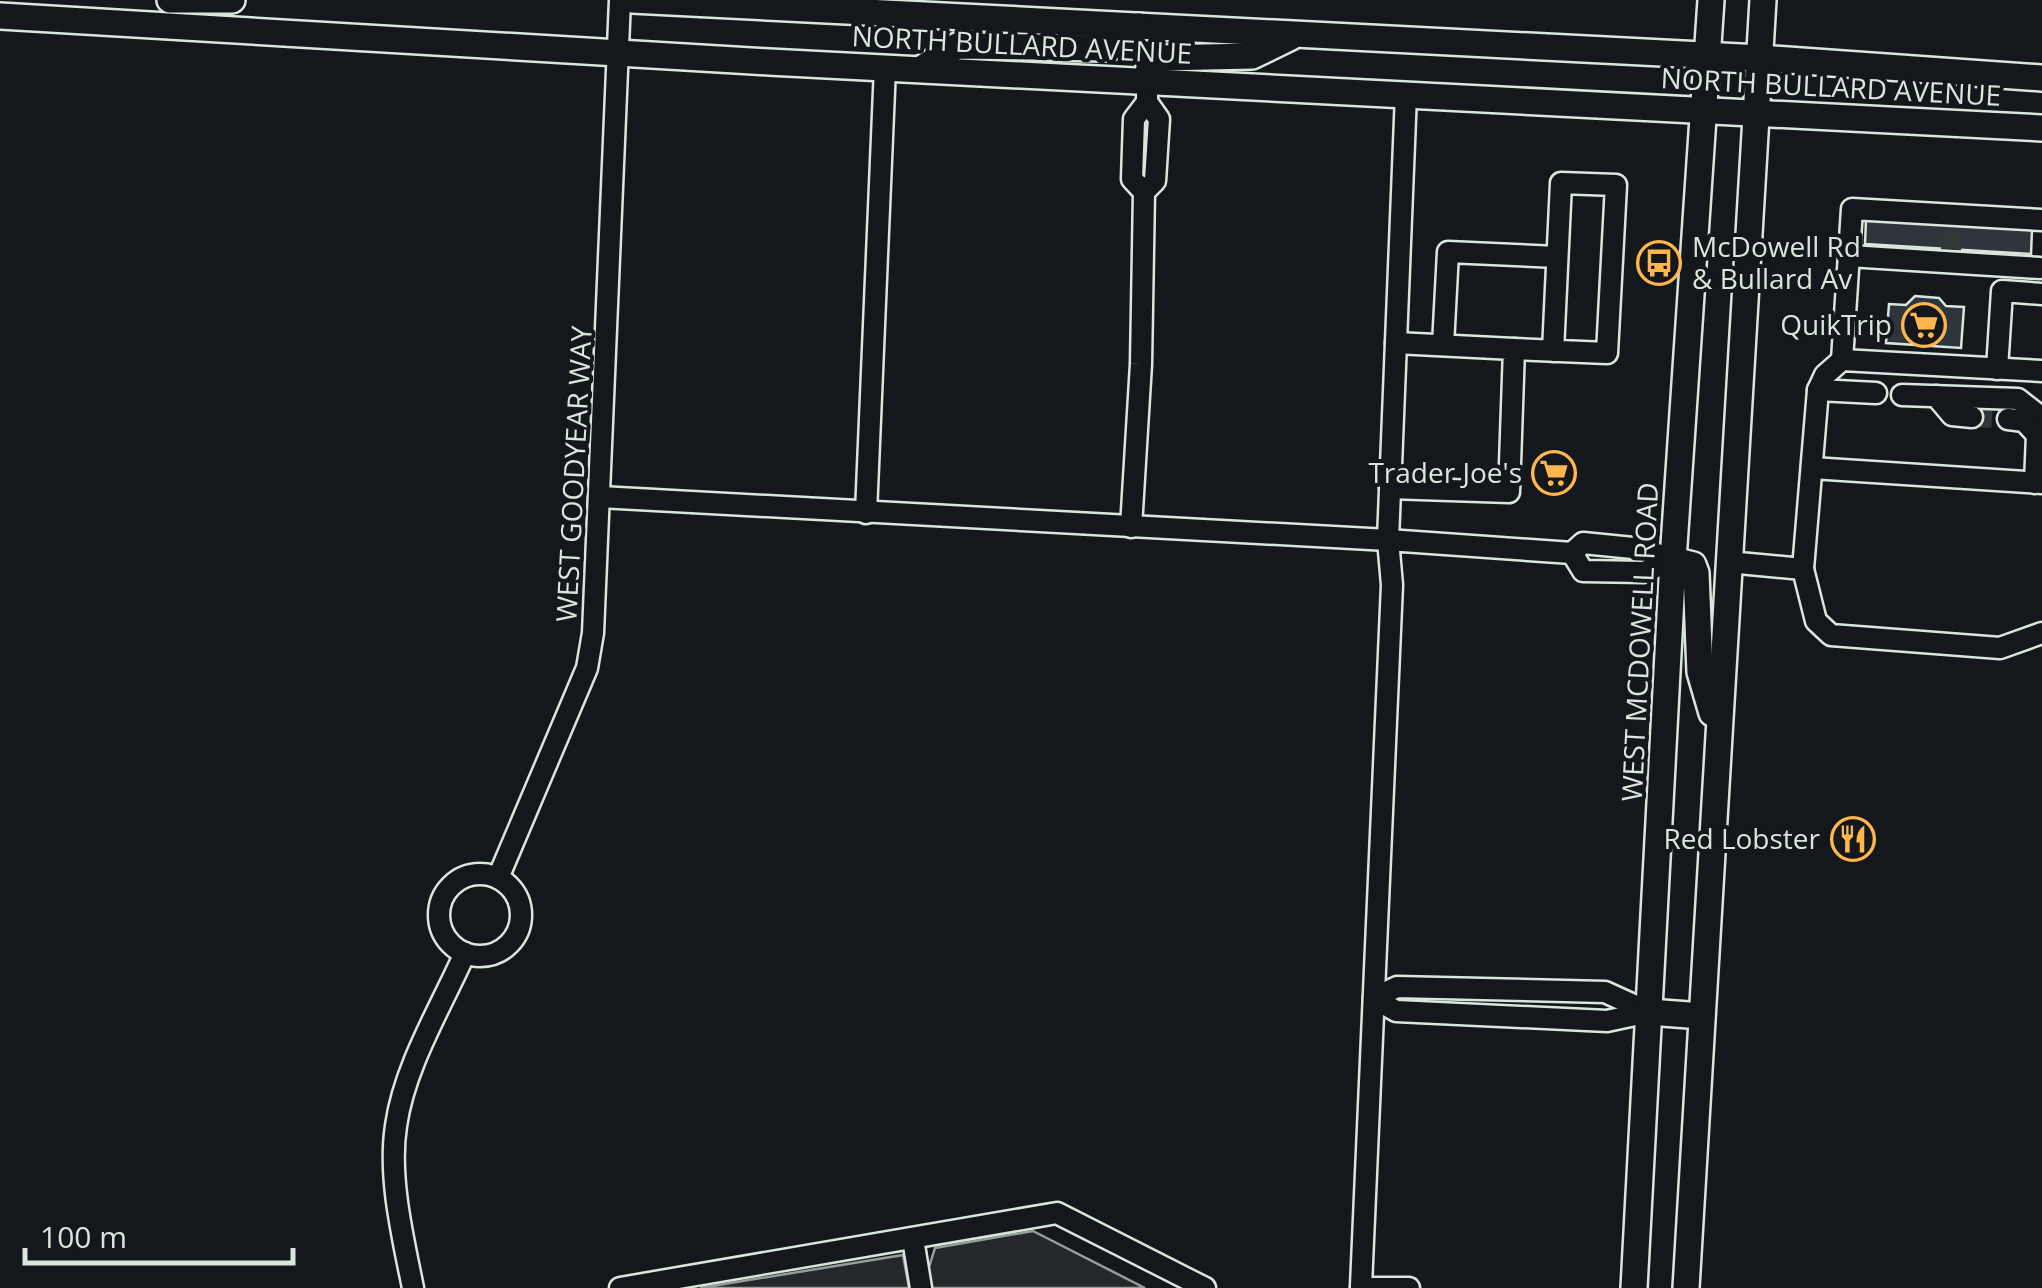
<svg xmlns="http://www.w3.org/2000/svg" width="2042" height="1288" viewBox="0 0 2042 1288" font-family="'Open Sans',sans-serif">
  <rect width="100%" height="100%" fill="#14181c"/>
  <g fill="#24282b" stroke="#939e99" stroke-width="2.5">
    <polygon points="1033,1231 1145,1288 931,1288 928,1270 935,1248"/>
    <polygon points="903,1255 909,1288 700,1288"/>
  </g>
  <g fill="#2c363c" stroke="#d8e6dc" stroke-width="2.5">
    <polygon points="1866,220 2032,230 2031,254 1865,244"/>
    <polygon points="1915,296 1939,298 1946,306 1964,307 1961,348 1886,343 1889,304 1906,305"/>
  </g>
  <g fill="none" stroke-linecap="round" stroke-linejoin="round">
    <g stroke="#313739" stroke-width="20" stroke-dasharray="20 10" stroke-linecap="butt">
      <polyline points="1951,250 1952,227"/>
      <polyline points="1972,417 2008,419"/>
    </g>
    <g stroke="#d8e6dc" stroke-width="25">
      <g id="minor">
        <polyline points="1144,192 1155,181 1159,119 1147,102"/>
        <polyline points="1849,256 2040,268"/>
        <polyline points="1443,345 1448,252 1557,257"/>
        <polyline points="1514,349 1607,353 1616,185 1561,183 1553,351"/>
        <polyline points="1842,360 1852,209 2042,220"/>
        <polyline points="1997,369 2002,291 2042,294"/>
        <polyline points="1818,390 1876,393"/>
        <polyline points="1902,395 2018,399 2042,418"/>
        <polyline points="1936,396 1952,415 1972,417"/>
        <polyline points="2008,419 2024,421 2037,435 2035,483"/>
        <polyline points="1812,468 2042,483"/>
        <polyline points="1390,488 1509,492 1514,349 1396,343"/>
        <polyline points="600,497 1388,540 1406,94"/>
        <polyline points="866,513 885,67"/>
        <polyline points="1131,527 1141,364 1144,192 1132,179 1134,119 1147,102 1147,81"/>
        <polyline points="1572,553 1583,571 1644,572 1673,560"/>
        <polyline points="1728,562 1803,569 1816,621 1831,635 2000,648 2042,633"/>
        <polyline points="1803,569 1818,390 1825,375 1842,360 2042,371"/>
        <circle cx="480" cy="915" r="41"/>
        <polyline points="498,878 587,668 593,633 620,0"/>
        <polyline points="1374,998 1397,987 1605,992 1649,1012"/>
        <polyline points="1374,998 1396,1011 1607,1021 1649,1012"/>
        <polyline points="913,1239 921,1288"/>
        <polyline points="1361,1286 1392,585 1388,540 1572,553 1583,543 1643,549 1673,560"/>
        <path d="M413 1288C403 1238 388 1177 396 1126 404 1067 441 1007 465 953"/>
        <polyline points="620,1288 1057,1213 1205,1288"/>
        <polyline points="1361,1288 1409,1288"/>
      </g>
    </g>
    <g stroke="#d8e6dc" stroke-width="30">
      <g id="major">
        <polyline points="170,0 232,0"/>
        <polyline points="632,0 1760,58 2042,78"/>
        <polyline points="0,16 769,62 2042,128"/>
        <polyline points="921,69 957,46 1108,48 1123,43 1139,26"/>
        <polyline points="1147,81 1149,67 1160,58 1252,56 1291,37"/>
        <polyline points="1673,560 1693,565 1696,573 1700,672 1712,713"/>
        <polyline points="1649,1012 1702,1016"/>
        <polyline points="1634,1288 1673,560 1711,0"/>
        <polyline points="1686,1288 1763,0"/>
      </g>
    </g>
    <use href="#minor" stroke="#14181c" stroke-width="20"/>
    <use href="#major" stroke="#14181c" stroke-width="25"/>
  </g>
  <defs>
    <g id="bus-ring" transform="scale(2.25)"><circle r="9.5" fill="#14181c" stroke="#ffb74d" stroke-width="1.5"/><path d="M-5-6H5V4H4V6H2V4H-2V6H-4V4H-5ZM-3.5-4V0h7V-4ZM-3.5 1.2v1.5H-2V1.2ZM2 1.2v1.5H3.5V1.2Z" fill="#ffb74d"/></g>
    <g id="supermarket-ring" transform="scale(2.25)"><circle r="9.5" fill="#14181c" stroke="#ffb74d" stroke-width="1.5"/><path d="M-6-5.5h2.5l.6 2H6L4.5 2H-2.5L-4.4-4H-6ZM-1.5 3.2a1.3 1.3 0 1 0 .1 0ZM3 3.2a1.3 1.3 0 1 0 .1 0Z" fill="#ffb74d"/></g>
    <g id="restaurant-ring" transform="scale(2.25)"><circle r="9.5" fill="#14181c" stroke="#ffb74d" stroke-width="1.5"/><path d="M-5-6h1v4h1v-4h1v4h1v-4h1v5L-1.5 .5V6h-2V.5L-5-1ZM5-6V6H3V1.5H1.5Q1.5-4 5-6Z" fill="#ffb74d"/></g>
  </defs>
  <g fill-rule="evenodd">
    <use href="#bus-ring" x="1659" y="263"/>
    <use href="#supermarket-ring" x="1924" y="325"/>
    <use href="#supermarket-ring" x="1554" y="473"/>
    <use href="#restaurant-ring" x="1853" y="839"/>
  </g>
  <g text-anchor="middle" stroke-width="8" stroke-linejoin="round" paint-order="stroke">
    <g font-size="28" fill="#d8e6dc" stroke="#14181c">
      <text transform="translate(1022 45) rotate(3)" y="10">NORTH BULLARD AVENUE</text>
      <text transform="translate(1831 87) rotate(3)" y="10">NORTH BULLARD AVENUE</text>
      <text transform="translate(574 474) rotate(-87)" y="10">WEST GOODYEAR WAY</text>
      <text transform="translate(1640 642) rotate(-87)" y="10">WEST MCDOWELL ROAD</text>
    </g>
    <g font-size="28" fill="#d8e6dc" stroke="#14181c" text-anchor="end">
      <text x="1692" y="257" text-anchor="start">McDowell Rd<tspan x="1692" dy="32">&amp; Bullard Av</tspan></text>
      <text x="1892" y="335">QuikTrip</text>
      <text x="1522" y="483">Trader Joe's</text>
      <text x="1820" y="849">Red Lobster</text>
    </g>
  </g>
  <path d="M25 1248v15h268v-15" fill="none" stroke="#d8e6dc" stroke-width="5"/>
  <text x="40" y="1248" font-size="30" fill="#d8e6dc" stroke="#14181c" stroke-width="8" paint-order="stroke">100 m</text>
</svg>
